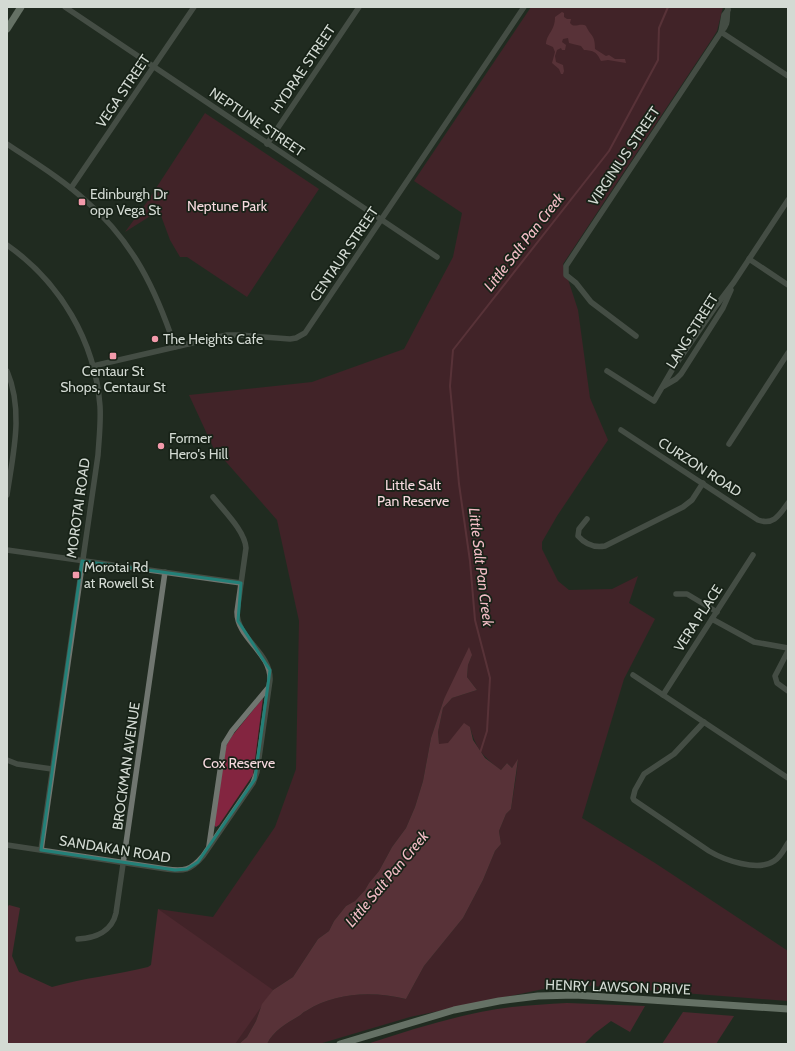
<svg xmlns="http://www.w3.org/2000/svg" width="795" height="1051" viewBox="0 0 795 1051" font-family="Cabin,sans-serif">
  <rect width="100%" height="100%" fill="#202b20"/>
  <g fill="#681931">
    <path d="M531 7H723L717 31 712 39 563 264 578 310 590 398 608 440 557 516 542 542V549L558 581 569 590 612 589 638 576 629 603 655 619 624 679 582 818 655 863 788 951V1001L567 984 410 1017 319 1044H267C273 1031 287 1023 299 1016 301 1015 303 1012 306 1011 336 992 372 991 406 999L424 966 463 918 483 880 495 851 501 844 499 831 506 814 511 809 516 777 518 760 512 768 507 763 501 770C483 757 476 749 470 727L448 744 439 745 438 732 443 708 452 698 477 690 467 677 468 665 472 655 444 699 431 738 423 781 415 807 406 828 392 847 379 871 369 883 365 890 355 901 346 906 334 921 329 931 318 939 293 977 273 990 262 1004 256 1021 247 1037 239 1044H221L158 909 213 917 275 827 296 769 299 621 277 520 213 447 189 395 312 382 404 349 453 257 462 213 414 181Z"/>
    <polygon points="205,113 319,189 247,297 187,257 180,257 170,240 160,213 152,215 125,232 147,202"/>
  </g>
  <g fill="#832540">
    <polygon points="263,698 253,775 219,825 216,827 214,825 226,746 232,736"/>
    <path d="M9 905 20 908 12 956 19 972 52 987C83 978 116 975 148 967L151 965 158 909 273 990 235 1044H7V908Z"/>
    <path d="M567 1003 645 1006 630 1032 611 1021 594 1034 584 1044H367C414 1029 462 1013 512 1007 530 1005 548 1004 567 1003Z"/>
    <polygon points="683,1012 734,1016 716,1044 662,1044"/>
  </g>
  <g fill="#9b3b54">
    <path d="M562 12 564 13V17L567 19H571L570 23 572 25C576 27 581 23 586 26 591 37 595 34 595 49L606 56 609 55 615 59H625L626 63 608 60 601 61C596 51 594 51 584 50L581 46 569 43 568 38 563 39 562 42 566 45 565 50H562L561 48 557 50 555 56 556 62 563 65 564 71 563 74H561L559 69 552 63 555 52 553 47 546 44C547 33 555 31 555 17Z"/>
    <path d="M469 647 472 655 468 665 467 677 477 690 452 698 443 708 438 732 439 744 448 743 464 723 470 727 473 740 485 758 501 770 507 763 512 768 518 759 511 809 506 814 499 831 501 844 495 851 483 880 463 918 424 966 406 999C373 991 336 992 306 1011 303 1012 301 1015 299 1016 287 1023 273 1031 267 1044H239L247 1037 256 1021 262 1004 273 990 293 977 318 939 329 931 334 921 346 906 355 901 365 890 369 883 379 871 392 847 406 828 415 807 423 781 431 738 444 699Z"/>
  </g>
  <g fill="none" stroke-linecap="round" stroke-linejoin="round">
    <polyline stroke="#9b3b54" stroke-width="2" points="480,753 487,731 490,678 475,620 470,561 459,484 450,386 453,350 609,151 658,60 659,28 668,7"/>
    <g stroke="#707670" stroke-width="5.5">
      <polyline points="65,7 437,257"/>
      <polyline points="721,32 788,76"/>
      <polyline points="721,32 724,15 728,10"/>
      <path d="M7 144C34 162 62 179 86 201 133 241 156 290 175 347"/>
      <polyline points="267,144 359,7"/>
      <polyline points="71,188 194,7"/>
      <path d="M7 245C60 282 95 341 100 406 101 422 99 439 98 455L41 850"/>
      <polyline points="749,259 788,285"/>
      <path d="M636 336 591 302 576 283 566 275V266L721 32C730 23 726 18 728 7"/>
      <polyline points="93,366 227,335 239,335 290,339 296,338 305,333 524,7"/>
      <path d="M7 371C24 411 13 454 7 495"/>
      <polyline points="607,371 654,401 672,370 716,306 734,282 788,200"/>
      <polyline points="664,386 676,379 681,374 723,308 731,290"/>
      <path d="M621 430 758 520C774 526 780 514 788 503"/>
      <polyline points="729,444 788,353"/>
      <path d="M587 519 579 529 578 536C585 544 594 548 605 546L683 507 692 500 703 483"/>
      <polyline points="7,550 241,583"/>
      <polyline points="676,594 687,594 717,612"/>
      <polyline points="712,619 754,642 788,648"/>
      <polyline points="788,651 775,676 777,683 788,691"/>
      <polyline points="633,675 788,778"/>
      <polyline points="663,695 753,555"/>
      <path d="M704 722 674 754 644 774 635 790 633 798 634 800 709 851C724 860 758 872 774 861 781 857 784 849 788 843"/>
      <polyline points="7,760 17,764 52,769"/>
      <path d="M7 845 166 869C184 872 191 870 203 856L253 783 257 772 270 680C271 652 237 639 237 612L246 548C245 531 224 511 213 497"/>
      <polyline points="209,846 224,744 232,731 268,688"/>
      <path d="M78 939C96 938 112 931 116 913L165 572"/>
    </g>
    <g stroke="#b9c5b8" stroke-width="7">
      <polyline points="7,29 21,7"/>
      <polyline points="340,1044 454,1010 499,1001 538,996 575,995 788,1009"/>
    </g>
  </g>
  <path d="M0 0H795V1051H0ZM82 561 241 583 238 621 270 670 255 779 198 862 187 869 175 870 41 850Z" fill="#202b20" fill-opacity=".55" fill-rule="evenodd"/>
  <path fill="none" stroke="#238078" stroke-width="3" stroke-linejoin="round" d="M82 561 241 583 238 621 270 670 255 779 198 862 187 869 175 870 41 850Z"/>
  <g fill="#f39aab" stroke="#172217" stroke-width="1.5">
    <rect x="78" y="198" width="8" height="8" rx="2"/>
    <circle cx="155" cy="339" r="4"/>
    <rect x="109" y="352" width="8" height="8" rx="2"/>
    <circle cx="161" cy="446" r="4"/>
    <rect x="72" y="571" width="8" height="8" rx="2"/>
  </g>
  <g text-anchor="middle" stroke-width="3.5" stroke-linejoin="round" paint-order="stroke">
    <g font-size="14" fill="#d3dad3" stroke="#172217">
      <text transform="translate(303 69) rotate(-56)" y="5">HYDRAE STREET</text>
      <text transform="translate(123 91) rotate(-56)" y="5">VEGA STREET</text>
      <text transform="translate(257 122) rotate(34)" y="5">NEPTUNE STREET</text>
      <text transform="translate(624 156) rotate(-56)" y="5">VIRGINIUS STREET</text>
      <text transform="translate(344 254) rotate(-56)" y="5">CENTAUR STREET</text>
      <text transform="translate(692 331) rotate(-58)" y="5">LANG STREET</text>
      <text transform="translate(700 467) rotate(33)" y="5">CURZON ROAD</text>
      <text transform="translate(78 508) rotate(-82)" y="5">MOROTAI ROAD</text>
      <text transform="translate(698 618) rotate(-57)" y="5">VERA PLACE</text>
      <text transform="translate(126 766) rotate(-82)" y="5">BROCKMAN AVENUE</text>
      <text transform="translate(115 849) rotate(9)" y="5">SANDAKAN ROAD</text>
      <text transform="translate(618 987) rotate(2)" y="5">HENRY LAWSON DRIVE</text>
    </g>
    <g font-size="14" fill="#d3dad3" stroke="#172217" text-anchor="start">
      <text x="90" y="199">Edinburgh Dr<tspan x="90" dy="16">opp Vega St</tspan></text>
      <text x="163" y="344">The Heights Cafe</text>
      <text x="113" y="376" text-anchor="middle">Centaur St<tspan x="113" dy="16">Shops, Centaur St</tspan></text>
      <text x="169" y="443">Former<tspan x="169" dy="16">Hero's Hill</tspan></text>
      <text x="84" y="572">Morotai Rd<tspan x="84" dy="16">at Rowell St</tspan></text>
    </g>
    <g font-size="14" fill="#f6d9de" stroke="#172217">
      <text x="227" y="211">Neptune Park</text>
      <text x="413" y="490">Little Salt<tspan x="413" dy="16">Pan Reserve</tspan></text>
      <text x="239" y="768">Cox Reserve</text>
    </g>
    <g font-size="15" font-style="italic" fill="#f2bcc5" stroke="#172217">
      <text transform="translate(524 242) rotate(-52)" y="5">Little Salt Pan Creek</text>
      <text transform="translate(481 567) rotate(83)" y="5">Little Salt Pan Creek</text>
      <text transform="translate(387 879) rotate(-50)" y="5">Little Salt Pan Creek</text>
    </g>
  </g>
  <rect width="795" height="1051" fill="none" stroke="#d3dad3" stroke-width="16"/>
</svg>
